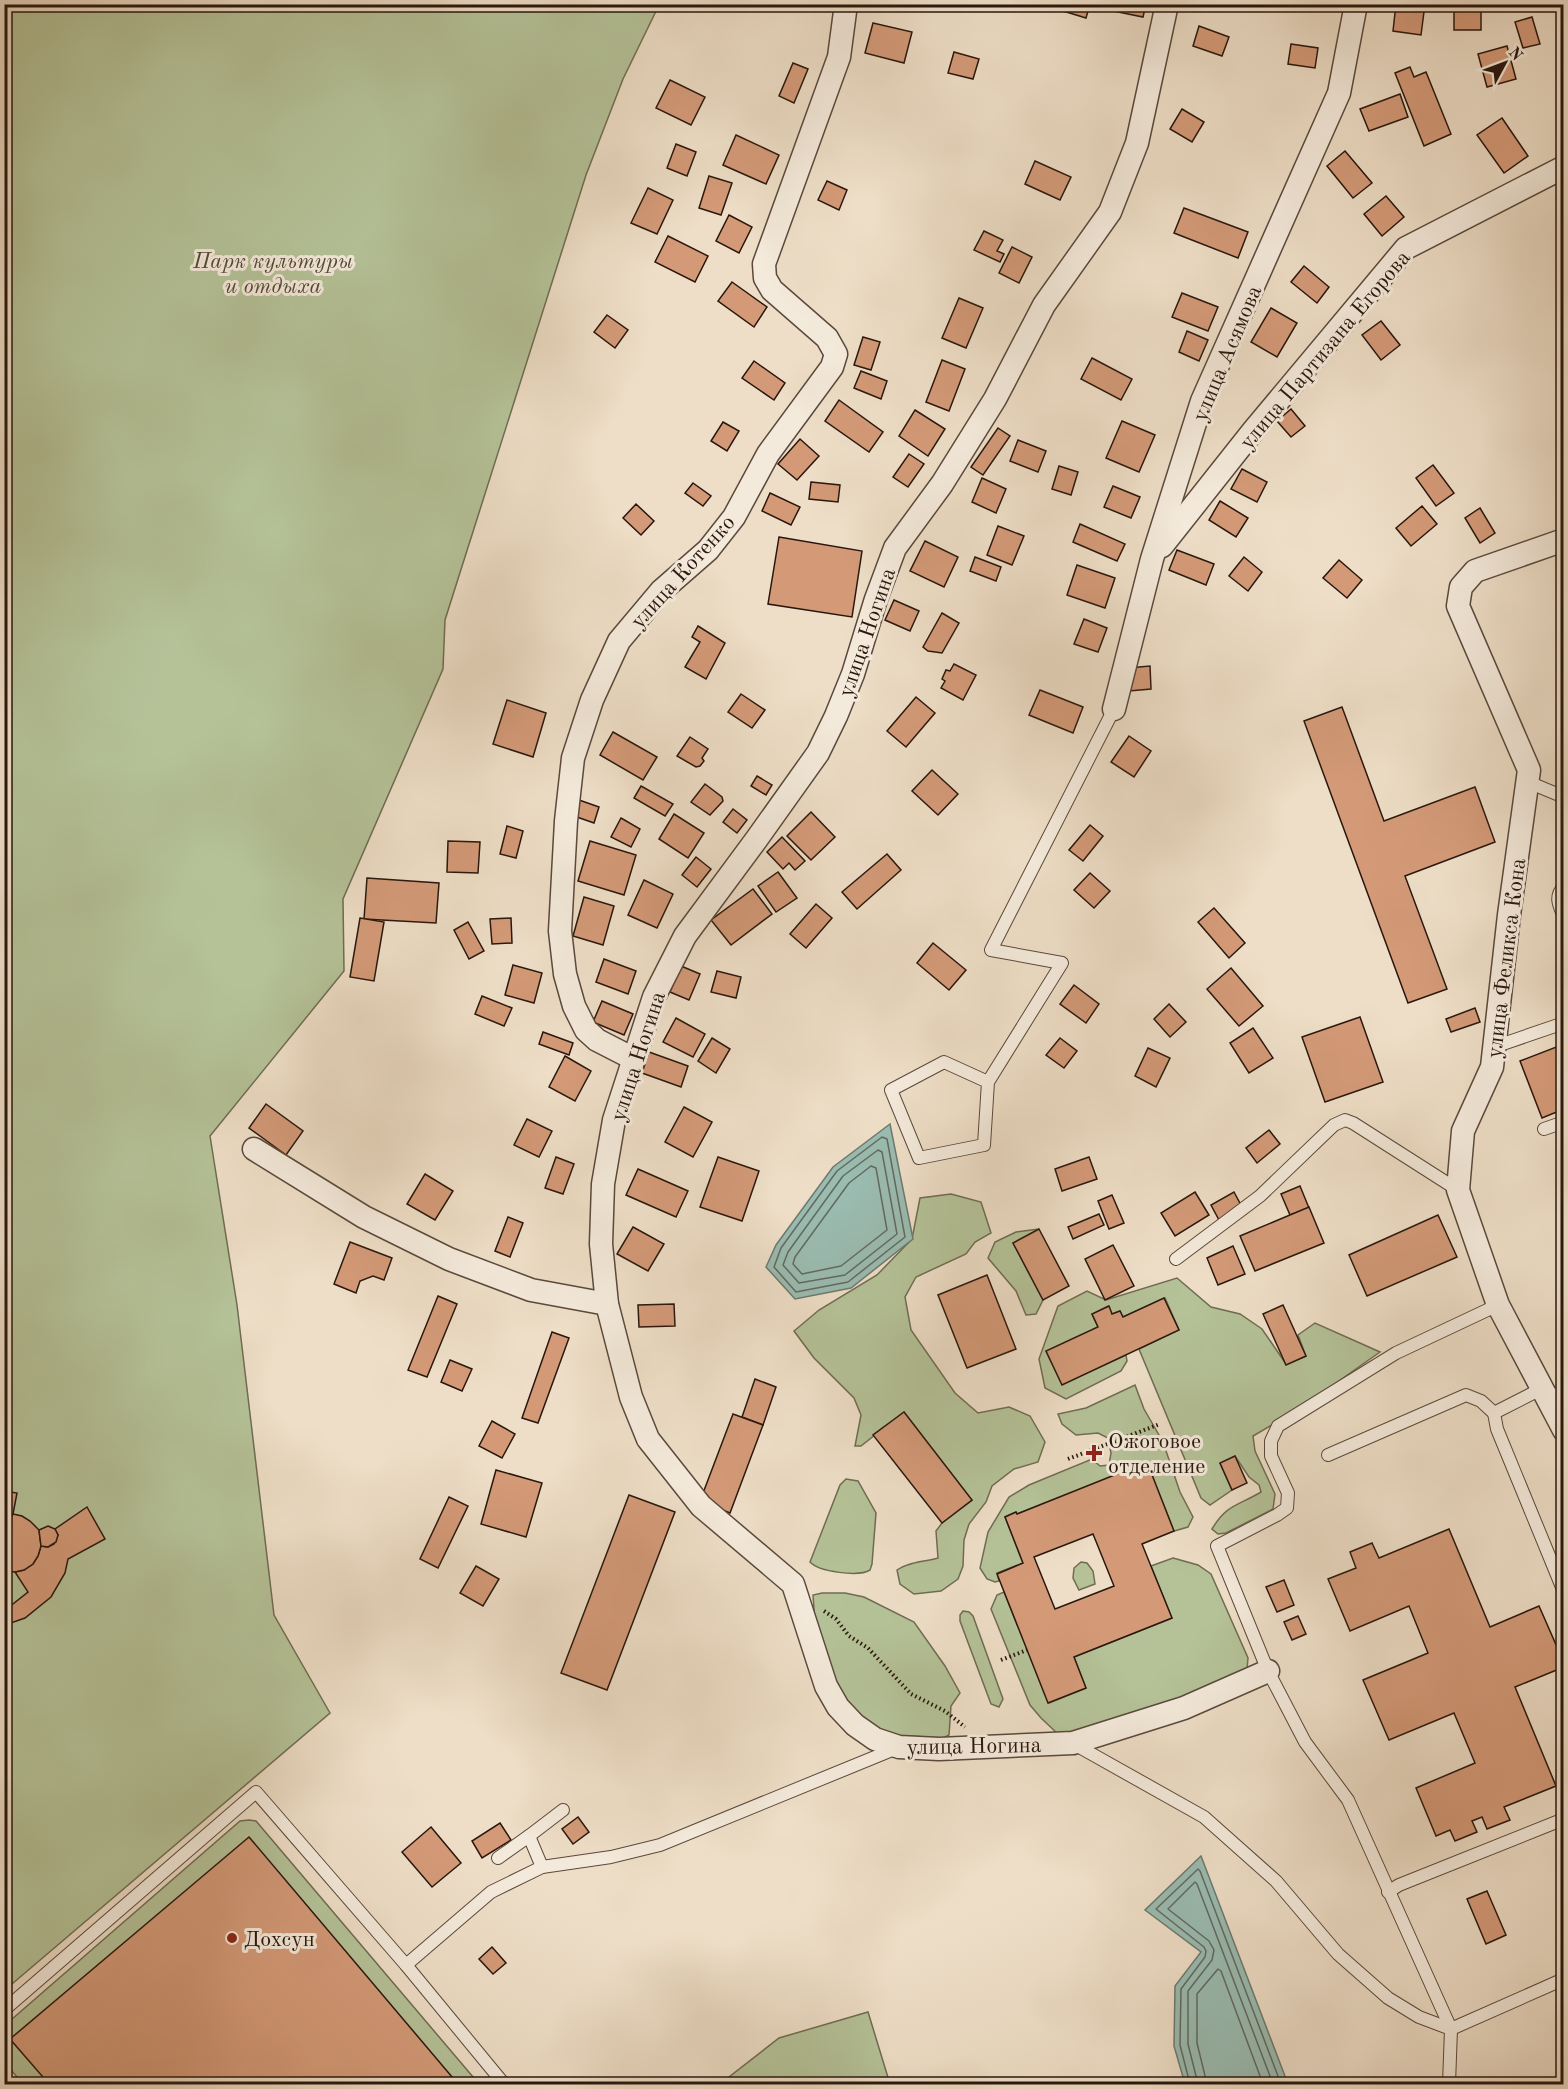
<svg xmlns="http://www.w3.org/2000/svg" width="1568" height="2089" viewBox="0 0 1568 2089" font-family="'Old Standard TT',serif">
  <rect width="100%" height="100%" fill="#eedec7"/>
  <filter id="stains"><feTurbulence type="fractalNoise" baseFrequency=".00333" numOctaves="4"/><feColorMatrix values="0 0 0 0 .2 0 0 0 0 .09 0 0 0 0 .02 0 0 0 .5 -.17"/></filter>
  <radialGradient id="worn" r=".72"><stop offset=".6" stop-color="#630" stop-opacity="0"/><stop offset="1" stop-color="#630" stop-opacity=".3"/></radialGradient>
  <g fill="#b5c298" stroke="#6f6c53" stroke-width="1.5">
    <polygon points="4,5 659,5 623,79 586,175 445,620 443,669 343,899 344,971 210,1136 237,1305 274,1615 330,1713 5,1990"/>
    <path d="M951 1194 981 1202 991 1233 975 1242 966 1254 916 1277 905 1297 911 1330 955 1393 978 1413 1009 1407 1030 1416 1045 1442 1038 1462 1014 1469 992 1486 986 1502 969 1524 964 1540 963 1566 958 1579 941 1591 914 1594 900 1584 897 1570C908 1562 924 1562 938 1558L936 1531 942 1523 972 1500 904 1412 861 1446H855L861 1415 854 1398 814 1358 794 1331 819 1310 877 1275 912 1239 920 1198Z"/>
    <polygon points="1039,1229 1013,1243 1043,1300 1036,1314 1026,1315 1016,1291 988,1258 995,1242 1016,1232"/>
    <path d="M1177 1278 1211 1307 1240 1314 1262 1329 1286 1364 1306 1356 1298 1335 1315 1323 1380 1352 1299 1409 1253 1436 1255 1451 1275 1494 1273 1509 1226 1533 1218 1534 1212 1529C1227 1504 1238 1506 1261 1492L1259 1485 1249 1477 1235 1456 1220 1463 1232 1490 1210 1505 1201 1498 1139 1349 1179 1330 1165 1298 1123 1317 1120 1311 1112 1314 1108 1306 1092 1314 1098 1327 1046 1351 1062 1384 1126 1355 1127 1361 1121 1371 1066 1399 1045 1388 1039 1359 1058 1306 1087 1291 1106 1300Z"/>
    <polygon points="1135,1385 1144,1409 1163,1442 1180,1492 1193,1517 1188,1527 1174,1531 1147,1463 1017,1514 1016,1512 1005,1517 1023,1563 997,1573 999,1581 995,1582 987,1579 980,1568 988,1532 1009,1497 1029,1485 1092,1459 1100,1466 1109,1465 1111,1453 1108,1438 1098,1433 1076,1435 1062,1424 1058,1414 1086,1408"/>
    <path d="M846 1479 858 1481 876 1513 872 1564 870 1570C859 1577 819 1572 810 1562L840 1485Z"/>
    <polygon points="1173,1558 1198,1565 1211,1574 1248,1658 1247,1670 1172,1702 1117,1722 1059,1735 1041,1718 1030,1705 991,1609 997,1595 1004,1592 1049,1703 1086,1688 1074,1657 1172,1618 1151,1566"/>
    <polygon points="1081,1562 1087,1563 1093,1571 1095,1584 1079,1590 1073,1578 1074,1568"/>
    <polygon points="822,1593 845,1593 864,1597 914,1622 945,1666 960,1693 951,1706 949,1735 943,1738 892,1735 866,1725 836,1688 815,1623 813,1595"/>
    <polygon points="963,1611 969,1612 973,1616 1003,1699 999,1707 991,1704 960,1621 960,1615"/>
    <polygon points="249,1820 256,1821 479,2084 23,2084 5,2063 4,2026 240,1821"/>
    <polygon points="868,2012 890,2084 720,2084 779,2038"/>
  </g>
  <g fill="#9abcb1" stroke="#6d7a70" stroke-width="1.5">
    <polygon points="890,1124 913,1239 851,1288 795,1299 766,1267 776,1245 833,1167"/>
    <polygon points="1201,1856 1288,2084 1185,2084 1174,2046 1175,1986 1201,1952 1145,1910"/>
  </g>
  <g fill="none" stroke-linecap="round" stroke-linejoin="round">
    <g stroke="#626a60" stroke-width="1.5">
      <polygon points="882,1137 887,1139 905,1237 848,1282 796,1292 774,1267 781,1248 837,1171"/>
      <polygon points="878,1150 882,1152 897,1234 845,1275 799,1283 783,1265 788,1252 843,1176"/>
      <polygon points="871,1166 876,1168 887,1230 841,1266 802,1274 793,1264 795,1257 849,1183"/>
      <polyline points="1190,2084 1180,2045 1181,1989 1205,1957 1206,1951 1204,1947 1156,1909 1198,1869 1200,1871 1281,2084"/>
      <polyline points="1198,2084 1188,2044 1188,1991 1212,1960 1214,1950 1209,1941 1168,1909 1195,1882 1197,1884 1273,2084"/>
      <polyline points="1207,2084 1197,2043 1197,1994 1218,1969 1221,1971 1263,2084"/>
    </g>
  </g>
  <g fill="#d49a78" stroke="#29170e" stroke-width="1.5" fill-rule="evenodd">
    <polygon points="1065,4 1090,4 1086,18 1063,11"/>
    <polygon points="1109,4 1146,4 1143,17 1108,10"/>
    <polygon points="1205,4 1228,4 1226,10"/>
    <polygon points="1303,4 1327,4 1327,11 1303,9"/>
    <polygon points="1396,4 1425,4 1421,35 1393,31"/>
    <rect x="1454" y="4" width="27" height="26"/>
    <polygon points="1532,17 1540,44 1523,48 1515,22"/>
    <polygon points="873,23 912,32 904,63 865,53"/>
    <polygon points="1199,26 1229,37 1222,56 1193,46"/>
    <polygon points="1291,44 1318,48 1315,68 1288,64"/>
    <polygon points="1507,46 1516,79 1487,87 1478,54"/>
    <polygon points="954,52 979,59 973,79 948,73"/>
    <polygon points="793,63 808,69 794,103 779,96"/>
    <polygon points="1410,67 1414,77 1426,72 1451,134 1424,146 1395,73"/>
    <polygon points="670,80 705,97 691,125 656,108"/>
    <polygon points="1400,94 1408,117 1369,131 1360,109"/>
    <polygon points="1182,109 1204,122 1192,142 1170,129"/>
    <polygon points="1502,118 1528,156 1504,173 1477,135"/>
    <polygon points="736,135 779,155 766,184 723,165"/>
    <polygon points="676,144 696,152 687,176 667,168"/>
    <polygon points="1345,151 1372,183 1353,198 1327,166"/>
    <polygon points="1035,161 1071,177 1060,200 1025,184"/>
    <polygon points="709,176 732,183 721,215 699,208"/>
    <polygon points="827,181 847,190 839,210 818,200"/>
    <polygon points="648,188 673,200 657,234 631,223"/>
    <polygon points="1386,196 1404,217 1382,236 1364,214"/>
    <polygon points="1184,208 1248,232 1238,258 1174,233"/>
    <polygon points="729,215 752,227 739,253 716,241"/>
    <polygon points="984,231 1003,240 997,251 1004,254 1000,262 974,250"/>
    <polygon points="668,236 708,256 695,282 655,262"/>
    <polygon points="1012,247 1032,257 1019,283 999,273"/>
    <polygon points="1304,266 1329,287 1317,303 1291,282"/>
    <polygon points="732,282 767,307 754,327 718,301"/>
    <polygon points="1182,293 1218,307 1208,331 1172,317"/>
    <polygon points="959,298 983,308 966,348 942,338"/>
    <polygon points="1271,308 1297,323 1277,357 1251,342"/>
    <polygon points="607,315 628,330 615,348 594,332"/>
    <polygon points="1381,321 1400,345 1381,360 1362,335"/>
    <polygon points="1187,331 1208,340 1199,361 1179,352"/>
    <polygon points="863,337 880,342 871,370 854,365"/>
    <polygon points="1092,358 1132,379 1121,400 1081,379"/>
    <polygon points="942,360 965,369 949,411 926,402"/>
    <polygon points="754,361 785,383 774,400 742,378"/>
    <polygon points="861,371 887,381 881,399 854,388"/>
    <polygon points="839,400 883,432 869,452 825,421"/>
    <polygon points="1291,409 1305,426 1291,437 1277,421"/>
    <polygon points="915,410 945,429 928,456 899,436"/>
    <polygon points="1122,421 1155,435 1139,472 1106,458"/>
    <polygon points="723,422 739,431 727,451 711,441"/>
    <polygon points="998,428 1010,436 983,475 971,467"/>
    <polygon points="800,439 819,456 797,480 778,464"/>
    <polygon points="1018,440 1046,451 1038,472 1010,461"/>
    <polygon points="909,454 924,464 908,487 893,477"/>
    <polygon points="1433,465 1454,493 1436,506 1416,478"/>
    <polygon points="1059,466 1078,472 1071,495 1052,489"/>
    <polygon points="1242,469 1267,482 1257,502 1231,489"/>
    <polygon points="982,478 1006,489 996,513 972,502"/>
    <polygon points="811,482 840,485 838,502 809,499"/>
    <polygon points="693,483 711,496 703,506 685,493"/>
    <polygon points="1113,486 1140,497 1131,518 1104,507"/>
    <polygon points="770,493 800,507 791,525 762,511"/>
    <polygon points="1220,501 1248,518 1236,537 1209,520"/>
    <polygon points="636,504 654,521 641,535 623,518"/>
    <polygon points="1422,506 1437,524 1411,546 1396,528"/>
    <polygon points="1480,508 1495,533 1480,543 1465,518"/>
    <polygon points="1080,524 1125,544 1117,561 1073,542"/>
    <polygon points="998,526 1024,536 1012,565 987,555"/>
    <polygon points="779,537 862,551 852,617 768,604"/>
    <polygon points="925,541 958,557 944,587 910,571"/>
    <polygon points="1177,550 1214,564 1206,585 1169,570"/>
    <polygon points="975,557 1001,567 996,581 970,571"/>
    <polygon points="1244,557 1262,572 1248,591 1229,576"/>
    <polygon points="1339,560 1362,580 1347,598 1323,578"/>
    <polygon points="1077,565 1115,578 1105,608 1067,595"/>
    <polygon points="894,600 919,611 910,631 885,620"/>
    <polygon points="942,613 959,623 942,653 928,651 923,647"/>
    <polygon points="1084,619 1107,628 1098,652 1074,644"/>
    <polygon points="698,626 725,643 706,679 685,667 700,642 692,637"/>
    <polygon points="954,664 976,675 963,700 941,688 945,681 942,679 946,670 950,671"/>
    <polygon points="1150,666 1151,689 1129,691 1128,668"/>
    <polygon points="1040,690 1083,707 1073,733 1029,715"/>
    <polygon points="741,694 765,710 752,728 728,712"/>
    <polygon points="916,697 935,713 906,747 887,731"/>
    <polygon points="507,700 546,713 533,757 493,744"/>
    <polygon points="1342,707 1384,821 1475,787 1495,842 1405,876 1447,989 1408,1003 1304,721"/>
    <polygon points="613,732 657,757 643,780 600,755"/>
    <polygon points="1129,736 1151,751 1134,777 1111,762"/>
    <polygon points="690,737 708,749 702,758 704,761 700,766 696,767 677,756"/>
    <polygon points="932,770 958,794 938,815 912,791"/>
    <polygon points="757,776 772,785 766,795 751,786"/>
    <polygon points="705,784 722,797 723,801 710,815 691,802"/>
    <polygon points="641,786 673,804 665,816 634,798"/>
    <polygon points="579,800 599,807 594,823 574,816"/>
    <polygon points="733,809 747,820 737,833 723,822"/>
    <polygon points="811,812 835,837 811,860 787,836"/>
    <polygon points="674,814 704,833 688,858 659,839"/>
    <polygon points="621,818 640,829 631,847 611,837"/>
    <polygon points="1090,825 1103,836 1083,861 1069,850"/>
    <polygon points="507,826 523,831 516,858 500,854"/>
    <polygon points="782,837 805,861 795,870 789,863 783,869 767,852"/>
    <polygon points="448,841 480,842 478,873 447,872"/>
    <polygon points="590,841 636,855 624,895 578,881"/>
    <polygon points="887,854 901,870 857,909 842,892"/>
    <polygon points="696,857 711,869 697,887 682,875"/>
    <polygon points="778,872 797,898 776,912 758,886"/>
    <polygon points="1090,873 1110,891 1094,908 1074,890"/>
    <polygon points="367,878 439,883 436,923 364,919"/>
    <polygon points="644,880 673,894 657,928 628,915"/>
    <polygon points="753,889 772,914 731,945 711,920"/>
    <polygon points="584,897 614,906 603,945 573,936"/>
    <polygon points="816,904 832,918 806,948 790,934"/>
    <polygon points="1214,908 1245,943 1229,958 1198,922"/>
    <polygon points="360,918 384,922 374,981 350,977"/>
    <polygon points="511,918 512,943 492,944 490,919"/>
    <polygon points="468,922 484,951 469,959 454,930"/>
    <polygon points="933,943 966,970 949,990 917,963"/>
    <polygon points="604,959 636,971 628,994 596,982"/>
    <polygon points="513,965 542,973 534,1003 505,995"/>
    <polygon points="681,966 700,974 689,1000 670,992"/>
    <polygon points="1231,968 1263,1006 1239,1026 1207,989"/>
    <polygon points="717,971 741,977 736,998 711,992"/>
    <polygon points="1074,985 1099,1004 1086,1023 1060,1004"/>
    <polygon points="482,996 512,1008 504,1026 475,1014"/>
    <polygon points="602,1001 633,1014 624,1035 593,1022"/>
    <polygon points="1169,1004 1186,1022 1170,1037 1154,1019"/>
    <polygon points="1475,1008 1480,1022 1451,1032 1446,1019"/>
    <polygon points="1360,1017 1383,1082 1325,1102 1302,1037"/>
    <polygon points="676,1018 705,1034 693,1057 663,1042"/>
    <polygon points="1253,1028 1273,1058 1249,1073 1230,1043"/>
    <polygon points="543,1032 573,1043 569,1055 539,1044"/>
    <polygon points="712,1038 730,1049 716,1073 698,1061"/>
    <polygon points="1060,1038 1077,1051 1064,1068 1046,1055"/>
    <polygon points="1564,1044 1564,1109 1542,1118 1520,1061"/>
    <polygon points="1148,1048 1170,1058 1156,1087 1135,1076"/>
    <polygon points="649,1052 688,1066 681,1087 642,1073"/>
    <polygon points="565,1056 591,1071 575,1101 549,1087"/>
    <polygon points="266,1104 303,1131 286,1155 249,1128"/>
    <polygon points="684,1107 712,1122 693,1157 665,1142"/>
    <polygon points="527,1119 552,1131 539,1157 514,1145"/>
    <polygon points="1269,1130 1280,1144 1257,1163 1246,1148"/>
    <polygon points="556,1157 574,1164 563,1194 545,1188"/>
    <polygon points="718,1157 759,1171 742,1221 700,1207"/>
    <polygon points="1089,1157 1097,1179 1062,1191 1055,1169"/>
    <polygon points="638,1169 688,1191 676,1217 626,1195"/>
    <polygon points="425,1174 453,1191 435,1220 407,1204"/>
    <polygon points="1300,1186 1309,1208 1290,1215 1281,1194"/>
    <polygon points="1195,1192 1209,1215 1175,1236 1161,1213"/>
    <polygon points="1234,1192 1242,1207 1219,1220 1211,1205"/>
    <polygon points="1112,1195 1124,1223 1109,1229 1098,1201"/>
    <polygon points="1309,1207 1324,1243 1255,1271 1240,1236"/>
    <polygon points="1099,1214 1104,1225 1073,1239 1068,1227"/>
    <polygon points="1438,1215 1457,1257 1367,1296 1349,1255"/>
    <polygon points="508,1217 523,1223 510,1257 495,1251"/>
    <polygon points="633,1227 664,1244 648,1271 617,1254"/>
    <polygon points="1039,1229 1069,1286 1043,1300 1013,1243"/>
    <polygon points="350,1242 392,1258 384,1280 373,1276 360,1281 356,1293 334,1284"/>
    <polygon points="1113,1245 1134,1286 1105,1300 1085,1259"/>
    <polygon points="1233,1246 1245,1274 1218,1285 1207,1258"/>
    <polygon points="987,1275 1016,1349 967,1368 938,1295"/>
    <polygon points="438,1296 457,1304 427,1377 408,1370"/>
    <polygon points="1164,1298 1179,1330 1062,1385 1046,1351 1098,1327 1092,1314 1109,1306 1112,1314 1120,1311 1123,1317"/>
    <polygon points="674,1304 675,1326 639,1327 638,1305"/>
    <polygon points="1283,1305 1306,1356 1286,1365 1263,1314"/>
    <polygon points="552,1332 569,1338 538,1423 522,1418"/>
    <polygon points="450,1360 472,1369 462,1391 441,1382"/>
    <polygon points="755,1379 776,1387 763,1425 742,1417"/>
    <polygon points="904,1412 972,1500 942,1523 873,1435"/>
    <polygon points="733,1414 763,1425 730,1513 700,1501"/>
    <polygon points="492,1421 515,1434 502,1458 479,1446"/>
    <polygon points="1235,1456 1247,1483 1232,1490 1220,1463"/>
    <path d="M1147 1462 1174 1531 1142 1544 1172 1618 1074 1657 1086 1688 1048 1703 997 1574 1023 1563 1005 1517 1016 1512 1017 1514ZM1093 1534 1114 1586 1055 1609 1034 1557Z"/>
    <polygon points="496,1470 542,1483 526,1537 481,1524"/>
    <polygon points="4,1491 17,1493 13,1514 4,1534"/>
    <polygon points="629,1495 675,1512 607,1690 561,1673"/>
    <polygon points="449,1497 468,1506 438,1568 420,1559"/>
    <polygon points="87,1507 105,1539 68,1559 65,1573 51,1597 25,1618 11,1623 4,1616 4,1611 28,1592 15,1572 24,1570 33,1564 38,1556 41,1546 48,1547 54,1544 58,1535 55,1529"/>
    <polygon points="13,1514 22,1516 30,1521 39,1530 41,1546 38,1556 33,1564 24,1570 15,1572 4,1571 4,1534"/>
    <polygon points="48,1526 55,1529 58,1535 56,1542 48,1547 41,1546 39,1530"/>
    <polygon points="1449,1529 1490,1627 1539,1606 1564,1663 1564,1667 1515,1687 1556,1786 1504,1807 1510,1820 1487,1829 1482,1817 1472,1821 1477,1832 1455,1841 1450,1830 1436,1836 1416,1788 1475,1763 1454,1713 1389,1740 1363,1680 1428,1653 1409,1606 1350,1631 1328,1579 1356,1568 1350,1552 1372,1543 1379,1558"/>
    <polygon points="476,1566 499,1579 483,1606 460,1593"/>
    <polygon points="1284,1580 1294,1605 1277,1612 1266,1587"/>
    <polygon points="1298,1616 1306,1634 1292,1640 1284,1622"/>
    <polygon points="578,1817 589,1832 573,1844 562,1829"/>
    <polygon points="500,1823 511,1840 482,1858 472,1841"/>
    <polygon points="431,1827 461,1863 432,1887 402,1852"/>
    <polygon points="249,1837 458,2084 49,2084 10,2039"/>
    <polygon points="1487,1891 1506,1935 1486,1944 1467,1899"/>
    <polygon points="492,1947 506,1963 493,1974 479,1959"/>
  </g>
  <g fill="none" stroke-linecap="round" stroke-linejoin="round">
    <g stroke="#5a493c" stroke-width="14">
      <g id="service">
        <polyline points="1528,782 1564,797"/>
        <path d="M1564 886C1554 897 1559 905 1564 917"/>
        <polyline points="1494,1047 1564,1023"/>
        <polyline points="988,1082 944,1062 891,1090 919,1158 984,1145 988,1082 1062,963 991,950 1114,709"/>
        <polyline points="1544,1129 1564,1122"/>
        <polyline points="1176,1259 1260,1196 1334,1125 1345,1120 1353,1123 1458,1190"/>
        <polyline points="1498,1305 1396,1353 1278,1426 1271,1441 1271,1456 1288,1493 1287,1508 1277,1515 1217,1546 1268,1671 1305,1742 1348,1800 1451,2029 1564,1979"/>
        <polyline points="1541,1389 1494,1413 1497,1429 1564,1592"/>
        <polyline points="1547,1399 1564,1391"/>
        <polyline points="1328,1455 1466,1395 1481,1401 1494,1413"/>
        <polyline points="1074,1744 1204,1817 1276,1881 1338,1954 1388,1998 1419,2017 1451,2029 1449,2084"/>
        <polyline points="529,1836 563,1810"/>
        <polyline points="498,1858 529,1836 542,1867"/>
        <polyline points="1388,1892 1399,1885 1564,1819"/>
        <polyline points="406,1965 491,1892 542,1867 611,1857 660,1845 897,1748"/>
        <polyline points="4,2010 256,1792 406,1965 504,2084"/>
      </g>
    </g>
    <g stroke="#5a493c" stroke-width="25">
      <g id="minor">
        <polyline points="1167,4 1137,143 1110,212 1044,305 995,399 942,484 895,548 876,599 853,674 836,716 818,753 756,840 685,936 654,997 614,1120 603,1184 601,1244 607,1304 631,1397 648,1439 701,1506 793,1584 826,1686 838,1707 855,1725 875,1739 899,1747 939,1749 1073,1743 1184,1708 1268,1671"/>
        <polyline points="1564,540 1475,571 1461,587 1458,606 1529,770 1509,915 1492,1067 1463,1131 1458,1190 1498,1305 1564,1430"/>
        <polyline points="1162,546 1253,431 1406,248 1564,167"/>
        <polyline points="1114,709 1152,559 1202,401 1339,93 1356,4"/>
        <polyline points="634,1059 597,1040 586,1030 574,1006 565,974 560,931 566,821 573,758 592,700 619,641 661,591 708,550 734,517 768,454 832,367 836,354 827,338 772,290 765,278 764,264 839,57 846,4"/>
        <polyline points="254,1149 364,1217 449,1259 531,1290 607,1304"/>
      </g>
    </g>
    <g stroke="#29170e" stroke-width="4" stroke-dasharray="1.5 3" stroke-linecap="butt">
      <polyline points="1068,1459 1160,1424"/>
      <polyline points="824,1611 836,1619 849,1636 868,1648 911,1694 945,1711 965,1727"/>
      <polyline points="1001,1660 1027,1650"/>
    </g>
    <use href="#service" stroke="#f4eadb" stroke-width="12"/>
    <use href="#minor" stroke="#f4eadb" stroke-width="22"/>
  </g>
  <g fill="#8f2418" stroke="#f4eadb" stroke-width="2">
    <path d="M1091 1444h6v6h6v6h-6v6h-6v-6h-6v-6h6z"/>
    <circle cx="232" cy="1938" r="6"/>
  </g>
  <g text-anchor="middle" stroke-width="6" stroke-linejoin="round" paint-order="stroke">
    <g font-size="22" font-style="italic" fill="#534a37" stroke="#f4eadb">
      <text x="273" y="268">Парк культуры<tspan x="273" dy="25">и отдыха</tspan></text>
    </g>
    <g font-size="22" fill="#29170e" stroke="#f4eadb">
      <text transform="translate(1324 349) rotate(-50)" y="8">улица Партизана Егорова</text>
      <text transform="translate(1226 353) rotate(-67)" y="8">улица Асямова</text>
      <text transform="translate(682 571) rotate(-48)" y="8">улица Котенко</text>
      <text transform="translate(866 632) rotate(-71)" y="8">улица Ногина</text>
      <text transform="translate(1505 958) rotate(-83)" y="8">улица Феликса Кона</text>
      <text transform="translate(637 1056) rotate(-72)" y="8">улица Ногина</text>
      <text transform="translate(974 1745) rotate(-1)" y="8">улица Ногина</text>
    </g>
    <g font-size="22" fill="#29170e" stroke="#f4eadb" text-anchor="start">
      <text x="1108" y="1448">Ожоговое<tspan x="1108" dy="25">отделение</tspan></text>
      <text x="244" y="1946">Дохсун</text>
    </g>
  </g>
  <rect width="1568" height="2089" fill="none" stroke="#eedec7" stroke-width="24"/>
  <rect x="6" y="6" width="1556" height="2077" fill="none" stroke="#29170e" stroke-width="3"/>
  <rect x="12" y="12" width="1544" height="2065" fill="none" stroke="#29170e" stroke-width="1.5"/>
  <g transform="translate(1505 63) rotate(49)" stroke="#f4eadb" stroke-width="4.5" paint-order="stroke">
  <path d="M0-4.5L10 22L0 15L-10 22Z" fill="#29170e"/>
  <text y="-9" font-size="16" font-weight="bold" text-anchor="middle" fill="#29170e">N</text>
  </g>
  <rect width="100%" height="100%" filter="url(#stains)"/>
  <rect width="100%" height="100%" fill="url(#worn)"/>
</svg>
